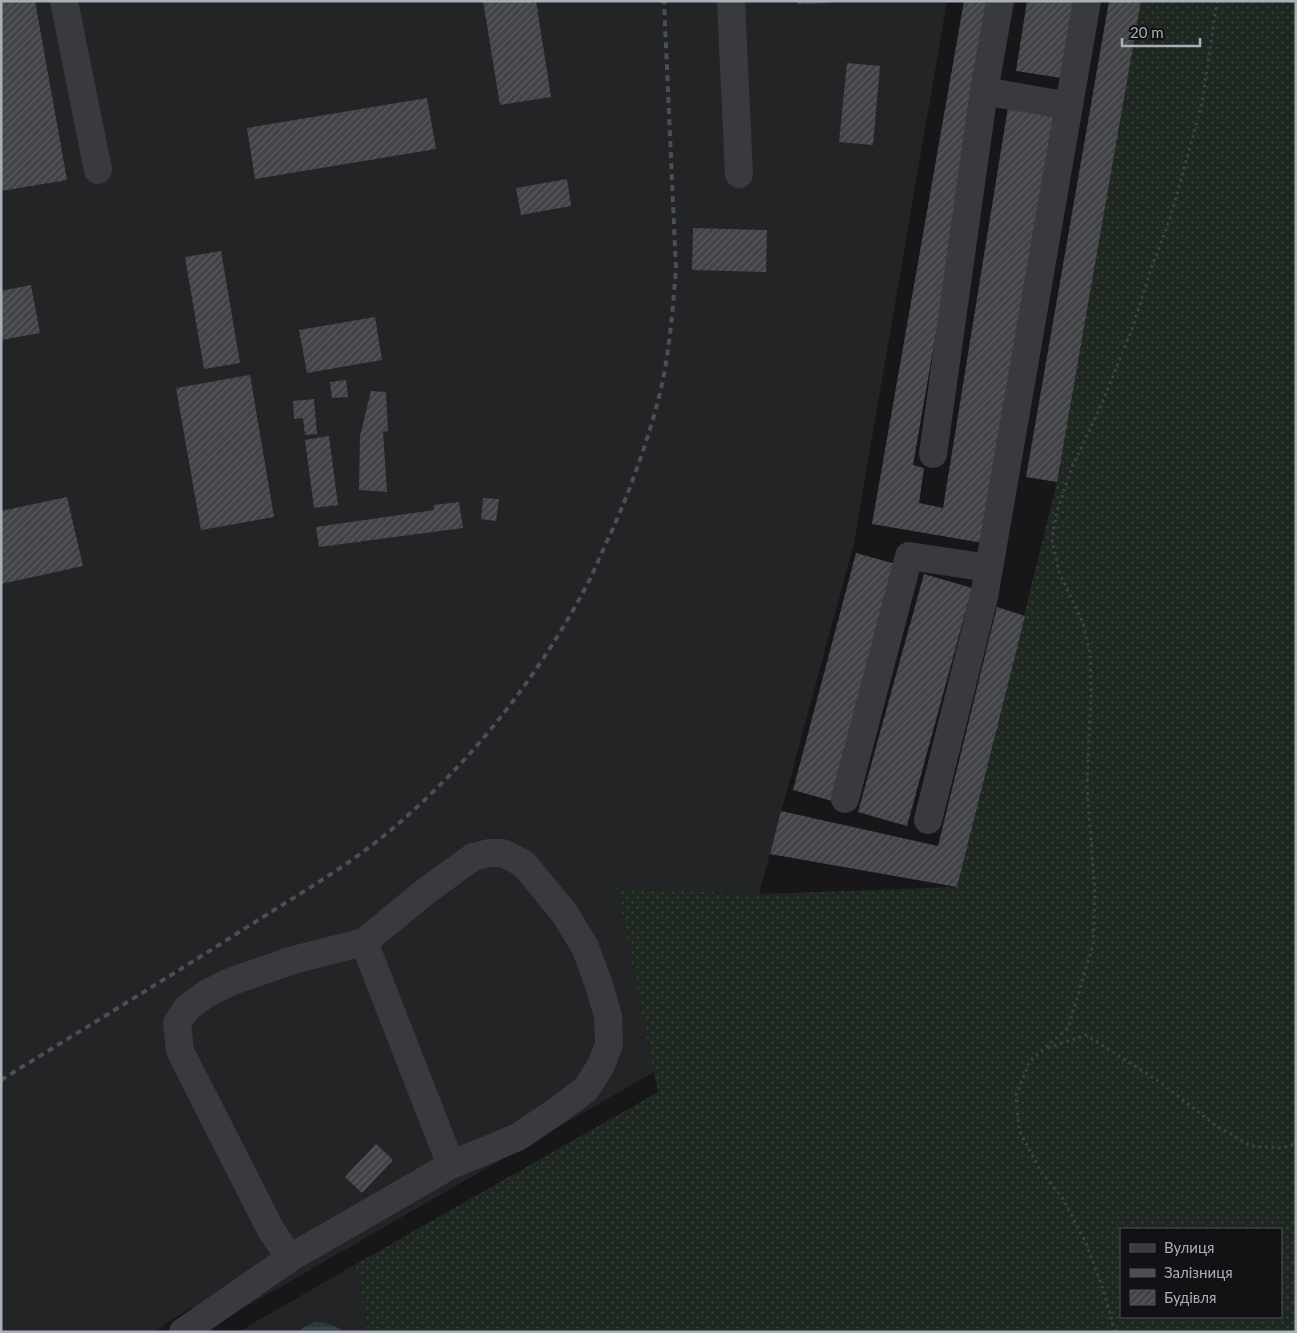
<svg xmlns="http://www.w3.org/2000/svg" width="1297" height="1333" viewBox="0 0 1297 1333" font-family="Lato,sans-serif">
  <defs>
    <pattern id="grass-dots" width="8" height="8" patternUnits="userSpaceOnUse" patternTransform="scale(1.25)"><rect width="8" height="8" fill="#1f2820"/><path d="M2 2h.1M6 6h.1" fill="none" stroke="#3d453e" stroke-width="1.8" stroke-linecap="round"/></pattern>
    <pattern id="water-rules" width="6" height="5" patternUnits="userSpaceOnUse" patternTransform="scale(1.25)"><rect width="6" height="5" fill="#2d373e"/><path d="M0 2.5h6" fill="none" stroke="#495158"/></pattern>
    <pattern id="building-hatch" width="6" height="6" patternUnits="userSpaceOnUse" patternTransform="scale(1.25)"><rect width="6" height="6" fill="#414346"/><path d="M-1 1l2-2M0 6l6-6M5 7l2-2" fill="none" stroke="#5a5c5f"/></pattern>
  </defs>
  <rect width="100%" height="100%" fill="#171719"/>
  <g fill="#232426">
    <polygon points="1,1 947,1 854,543 759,894 617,888 654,1072 207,1329 191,1307 154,1332 1,1332"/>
    <polygon points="356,1264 368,1332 238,1332"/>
  </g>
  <path fill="url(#grass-dots)" fill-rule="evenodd" d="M1141 1H1296V1332H368L356 1264 658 1092 617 888 759 894 957 887 1057 482ZM1121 1229H1281V1317H1121Z"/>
  <path fill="url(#water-rules)" d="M315 1322C326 1323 335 1324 343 1332H299L304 1327Z"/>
  <g fill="url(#building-hatch)">
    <polygon points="1,1 35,1 67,180 1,191"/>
    <polygon points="483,1 536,1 551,97 500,105"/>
    <polygon points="798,1 830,1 830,3 798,4"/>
    <polygon points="964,1 994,1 913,465 924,468 919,503 943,508 1009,101 1059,109 989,544 872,524"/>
    <polygon points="1027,1 1080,1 1068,79 1016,71"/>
    <polygon points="1109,1 1141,1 1057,482 1026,477"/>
    <polygon points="847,63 880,66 873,145 839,142"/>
    <polygon points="427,98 436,149 255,179 247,128"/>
    <polygon points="567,179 571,206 521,215 516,188"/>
    <polygon points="693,228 767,230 766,272 692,270"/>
    <polygon points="221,251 240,363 204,369 185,257"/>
    <polygon points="31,285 40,333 1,340 1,291"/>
    <polygon points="375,317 382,360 307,373 299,330"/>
    <polygon points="250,375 274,517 201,530 176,388"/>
    <polygon points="346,380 348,397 332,398 330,382"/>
    <polygon points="371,391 386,392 388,431 383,432 387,492 359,490 360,436"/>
    <polygon points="314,399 317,434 305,435 303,418 294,419 293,401"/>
    <polygon points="329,436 338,505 314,508 305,440"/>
    <polygon points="67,497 83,566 1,584 1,511"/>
    <polygon points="483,498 499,499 496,521 481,519"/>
    <polygon points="459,502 463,528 319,547 316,527 434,510 434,505"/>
    <polygon points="856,553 896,564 832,801 793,790"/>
    <polygon points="924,574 972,588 907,826 858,812"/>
    <polygon points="997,607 1025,616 957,887 770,854 781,811 938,846"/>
    <polygon points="376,1144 393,1160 362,1193 345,1177"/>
  </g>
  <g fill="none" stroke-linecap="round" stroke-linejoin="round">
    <g stroke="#3e4145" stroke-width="3" stroke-dasharray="2.5 4" stroke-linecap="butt">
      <polyline points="1048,1048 1086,1035 1160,1082 1215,1125 1251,1146 1281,1148 1296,1144"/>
      <polyline points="1115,1332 1104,1292 1086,1243 1063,1199 1040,1170 1019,1130 1016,1095 1030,1061 1068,1028 1093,945 1095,893 1087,787 1091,693 1090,653 1083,623 1059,572 1052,539 1057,511 1072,467 1100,408 1132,329 1152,266 1171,216 1202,103 1217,1"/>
    </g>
    <g stroke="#383a3e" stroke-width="28">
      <polyline points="64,1 98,170"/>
      <polyline points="731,1 739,174"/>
      <polyline points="984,91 1069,106"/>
      <polyline points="933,454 984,91 1000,1"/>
      <polyline points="845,799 909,556 989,568"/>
      <polyline points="928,820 984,597 1087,1"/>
      <polyline points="364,942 451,1165"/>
      <polyline points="183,1332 290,1258 451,1165 518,1137 558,1110 586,1089 600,1067 609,1045 608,1016 598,982 585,947 565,914 524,864 503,853 489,853 473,857 426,891 364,942 293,960 230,982 206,994 187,1008 177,1023 180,1051 271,1230 290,1258"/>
    </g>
    <path stroke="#4b4e53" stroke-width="4" stroke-dasharray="6 5" stroke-linecap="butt" d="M1 1080C85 1028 169 977 252 924 297 895 345 868 386 834 469 766 538 678 588 583 596 567 603 549 611 533 633 483 651 433 663 380 670 344 673 306 676 269L664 1"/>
  </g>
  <rect width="1297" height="1333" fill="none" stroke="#aaafb9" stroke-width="5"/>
  <rect x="1120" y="1228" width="162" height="90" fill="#121214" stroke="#4f5156"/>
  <rect x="1130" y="1244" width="25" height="8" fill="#383a3e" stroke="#4f5156"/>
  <text x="1164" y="1253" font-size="15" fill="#aaafb9">Вулиця</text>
  <rect x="1130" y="1269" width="25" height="8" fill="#4b4e53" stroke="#4f5156"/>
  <text x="1164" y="1278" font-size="15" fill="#aaafb9">Залізниця</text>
  <rect x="1130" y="1290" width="25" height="15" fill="url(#building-hatch)" stroke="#4f5156"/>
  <text x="1164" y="1303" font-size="15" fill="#aaafb9">Будівля</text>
  <path d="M1122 38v8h78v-8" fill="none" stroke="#aaafb9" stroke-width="2.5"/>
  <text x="1130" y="38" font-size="15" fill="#aaafb9" stroke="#121214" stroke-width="4" paint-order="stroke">20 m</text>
</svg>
